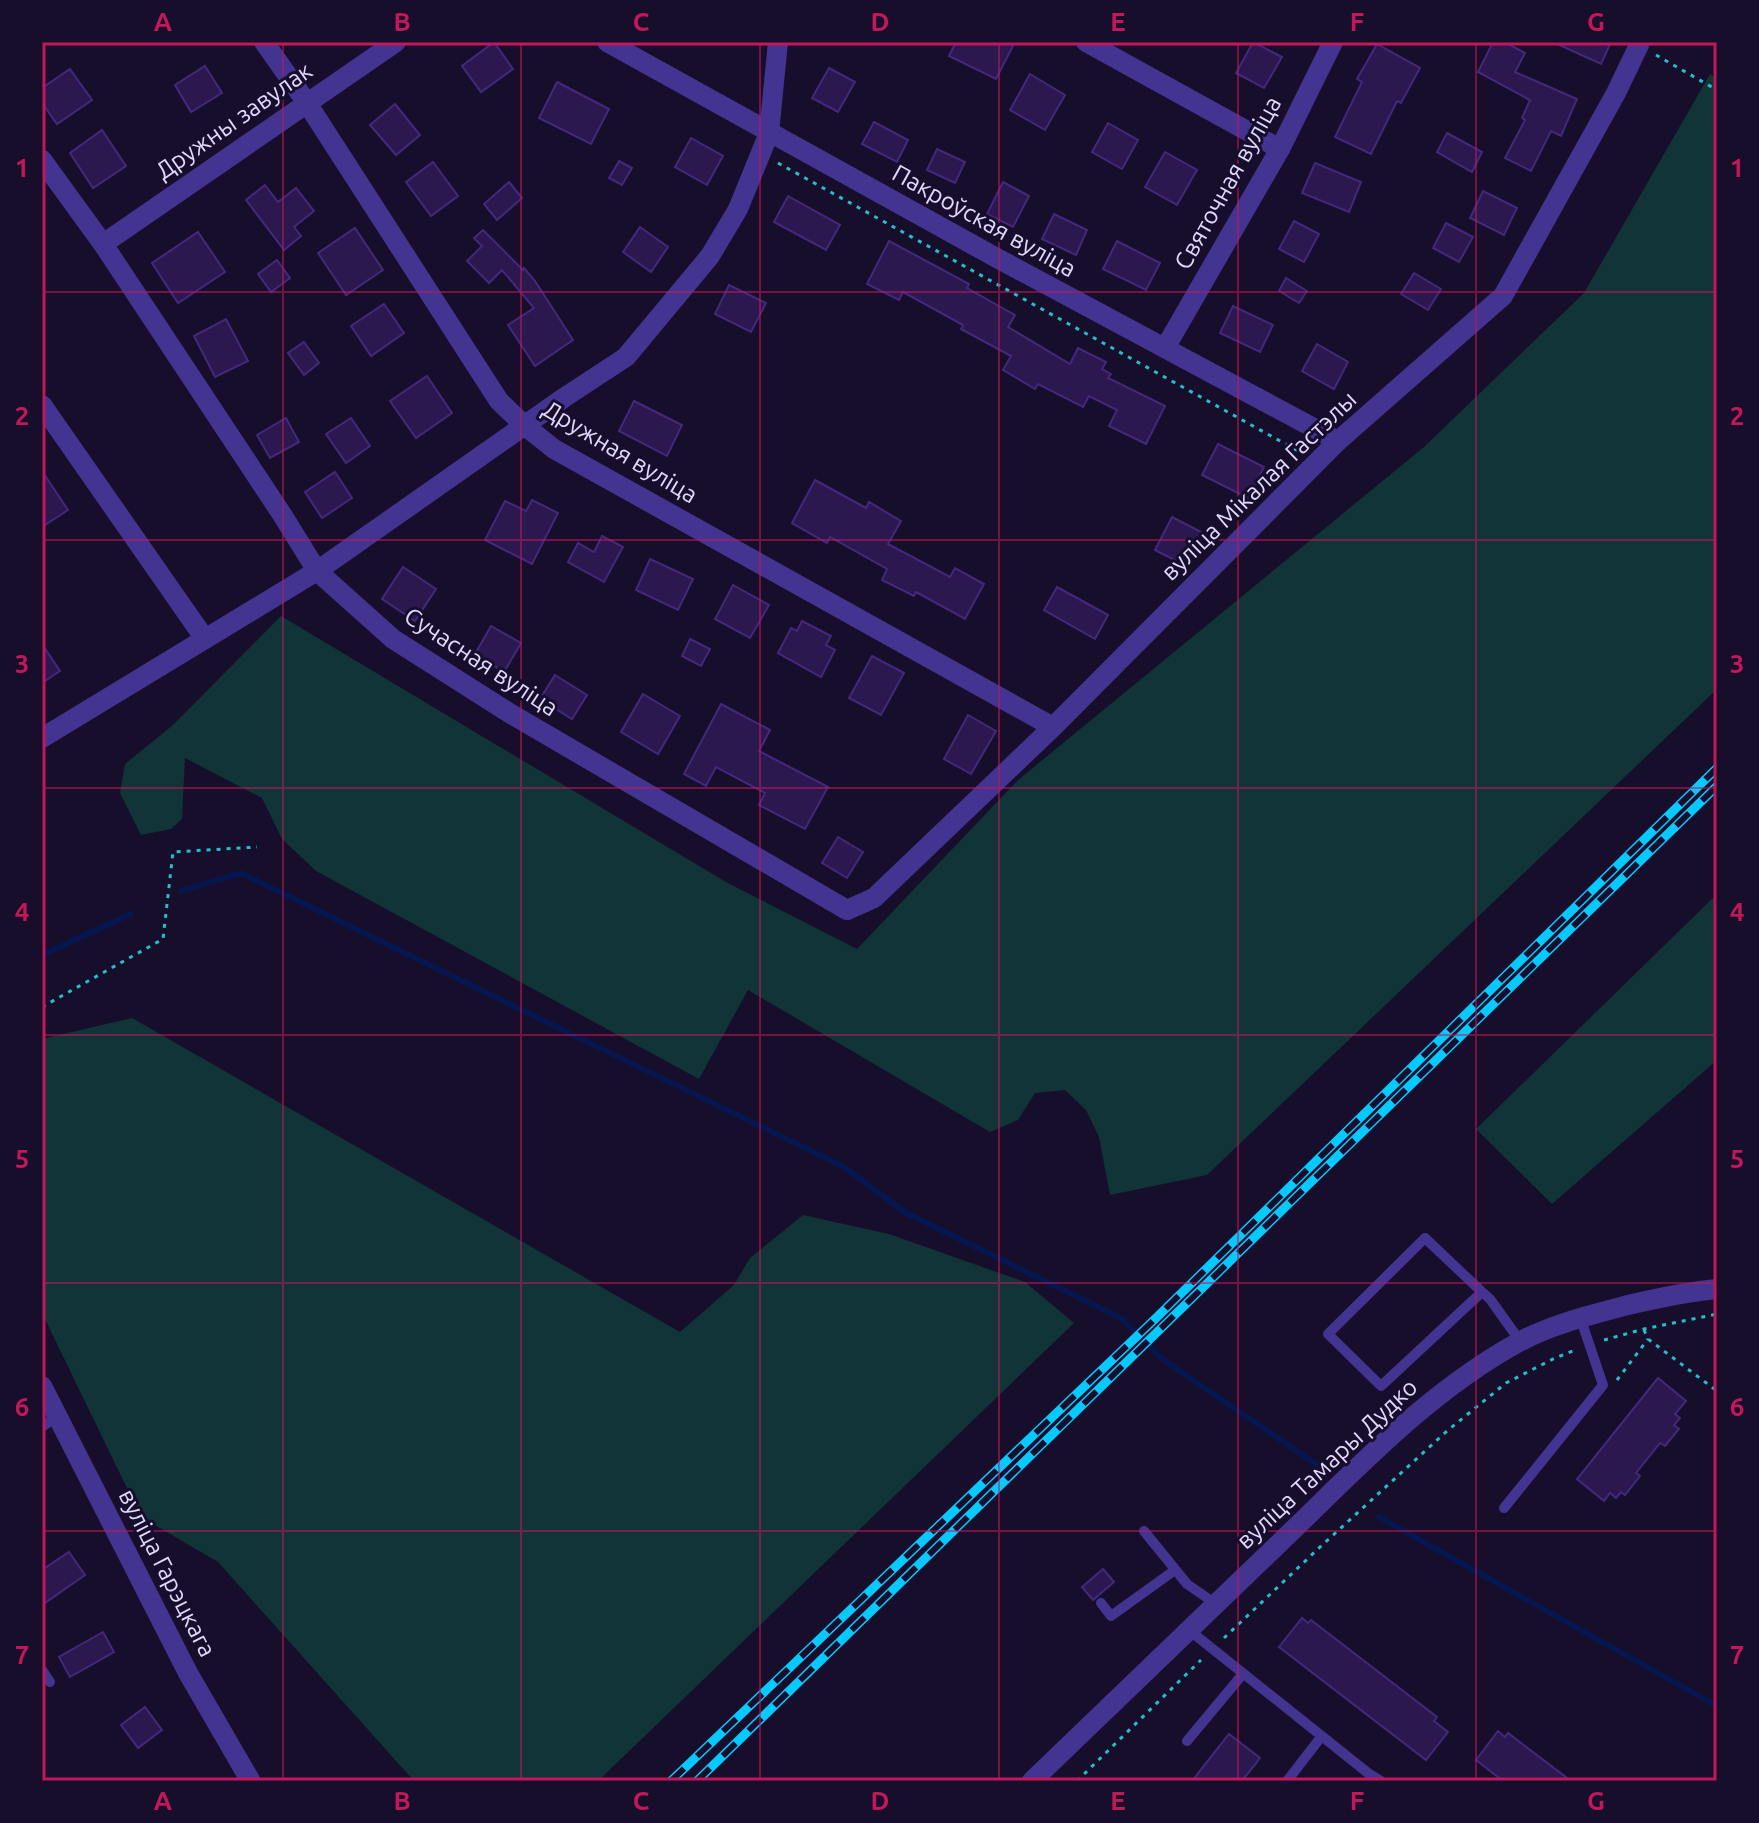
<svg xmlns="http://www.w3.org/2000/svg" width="1759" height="1823" viewBox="0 0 1759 1823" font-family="Ubuntu,sans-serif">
  <rect width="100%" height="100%" fill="#170e2c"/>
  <g fill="#103437">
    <polygon points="1710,74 1717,79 1717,689 1207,1175 1110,1195 1099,1137 1086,1110 1065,1090 1035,1093 1018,1120 990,1132 748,990 699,1079 316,871 282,839 262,798 185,758 182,819 171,829 141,835 120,793 125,764 173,725 281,616 726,882 857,949 1018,780 1424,447 1584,293"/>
    <polygon points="1717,894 1717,1060 1552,1204 1476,1129"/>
    <polygon points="132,1018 680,1332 734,1285 750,1258 803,1215 889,1234 1025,1282 1074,1323 598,1781 414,1781 218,1562 141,1517 42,1313 42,1039"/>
  </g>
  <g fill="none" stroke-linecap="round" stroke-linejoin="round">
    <g stroke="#05174e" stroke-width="6">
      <polyline points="181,891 241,873 844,1167 906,1213 1121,1318 1161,1358 1323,1469"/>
      <polyline points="42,955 131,914"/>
      <polyline points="1379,1517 1717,1706"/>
    </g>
  </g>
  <g fill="#2a184f" stroke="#43287d" stroke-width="2">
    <polygon points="494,42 513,69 481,92 462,66"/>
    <polygon points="956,42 1015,42 996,79 949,56"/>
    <polygon points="1253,42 1282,57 1264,88 1236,73"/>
    <polygon points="1493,42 1505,42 1525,53 1515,72 1577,99 1561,136 1551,131 1531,171 1505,158 1525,120 1522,118 1530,100 1478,72"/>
    <polygon points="1553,42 1611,42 1601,64"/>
    <polygon points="1377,44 1420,68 1401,103 1397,101 1371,154 1335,137 1362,82 1357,79"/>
    <polygon points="205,66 222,93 191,112 175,85"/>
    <polygon points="829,68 855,82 838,112 812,98"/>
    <polygon points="70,69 92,100 57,124 42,103 42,88"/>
    <polygon points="1030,74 1065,95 1045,130 1010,110"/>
    <polygon points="557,82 609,109 591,144 539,118"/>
    <polygon points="395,104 420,135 396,155 370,125"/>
    <polygon points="874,122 908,140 897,162 862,144"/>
    <polygon points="1108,123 1138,140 1122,169 1092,152"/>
    <polygon points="102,130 126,166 93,188 70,153"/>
    <polygon points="1447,133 1482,152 1472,172 1437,152"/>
    <polygon points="691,138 723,156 707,185 675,167"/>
    <polygon points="937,149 965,162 955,183 927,170"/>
    <polygon points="1165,152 1197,170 1177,205 1145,187"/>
    <polygon points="619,161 632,168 622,185 609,178"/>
    <polygon points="433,162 458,196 431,216 406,182"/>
    <polygon points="1315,163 1361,182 1349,212 1302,193"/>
    <polygon points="509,182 522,198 497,220 484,204"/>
    <polygon points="1003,182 1029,196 1013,227 987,214"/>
    <polygon points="265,185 278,202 296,188 314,211 294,227 301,236 284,250 246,200"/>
    <polygon points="1483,191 1517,208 1504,235 1470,218"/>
    <polygon points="788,196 840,225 826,250 774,222"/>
    <polygon points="1054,214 1087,230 1076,255 1042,239"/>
    <polygon points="1294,221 1319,234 1304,262 1279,249"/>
    <polygon points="1446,223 1473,237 1459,262 1433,248"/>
    <polygon points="640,227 668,247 651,272 623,252"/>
    <polygon points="355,228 383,270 346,295 318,253"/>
    <polygon points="483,230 523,270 524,268 535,281 573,340 535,366 508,325 534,308 502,270 489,283 467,261 482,246 474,238"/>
    <polygon points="198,232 225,272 178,303 152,263"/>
    <polygon points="889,241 969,284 967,288 1015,315 1008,327 1070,364 1078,348 1106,362 1102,369 1111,374 1108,378 1165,406 1146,444 1109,426 1117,410 1089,396 1083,407 1038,384 1035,389 1003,370 1011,356 961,329 963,325 903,292 899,300 867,284"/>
    <polygon points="1117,241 1160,263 1146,290 1103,269"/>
    <polygon points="277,260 290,278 271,292 258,274"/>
    <polygon points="1414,273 1441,289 1428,310 1401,294"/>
    <polygon points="1286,278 1307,291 1299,303 1279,291"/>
    <polygon points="729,285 766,303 751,332 715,314"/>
    <polygon points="384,304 404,333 371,356 351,326"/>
    <polygon points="1233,306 1273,325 1260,352 1220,333"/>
    <polygon points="226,319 248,361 215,377 194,336"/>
    <polygon points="304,342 319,363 304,375 288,353"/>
    <polygon points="1317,344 1348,362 1334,389 1302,371"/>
    <polygon points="427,376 452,413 416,438 390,401"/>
    <polygon points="634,401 682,425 667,456 619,431"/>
    <polygon points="286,418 299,442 270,458 257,435"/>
    <polygon points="351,418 370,446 346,463 326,434"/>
    <polygon points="1218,444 1264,467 1248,498 1202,475"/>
    <polygon points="42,471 68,510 42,527"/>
    <polygon points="335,472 352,498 322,518 305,492"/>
    <polygon points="815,480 866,508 869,502 901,521 888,544 950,577 955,568 984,584 965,619 916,592 914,596 882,580 887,569 830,537 827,543 792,523"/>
    <polygon points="532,500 558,513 532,564 485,540 505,501 526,511"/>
    <polygon points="1172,517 1203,533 1186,566 1155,550"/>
    <polygon points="602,536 623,547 604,582 568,562 578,543 594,552"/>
    <polygon points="650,559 693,579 678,610 636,590"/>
    <polygon points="403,567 436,589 415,621 382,599"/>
    <polygon points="733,585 769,605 750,638 715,619"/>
    <polygon points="1057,587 1108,615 1095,639 1044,610"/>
    <polygon points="802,621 831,636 826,645 835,650 821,677 778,653 791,628 797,631"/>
    <polygon points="491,626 521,643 504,672 475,654"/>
    <polygon points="690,639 710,649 701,666 682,656"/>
    <polygon points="42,644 60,671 42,683"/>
    <polygon points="872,656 904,673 881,715 849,698"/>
    <polygon points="555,675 587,695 572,719 540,699"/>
    <polygon points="643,694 680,716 658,754 621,732"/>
    <polygon points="721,704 770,730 759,751 828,787 805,829 759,805 765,793 716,767 706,786 684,774"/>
    <polygon points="968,715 996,731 971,774 944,759"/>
    <polygon points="838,837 863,852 847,878 822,863"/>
    <polygon points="1658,1378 1686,1401 1675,1414 1680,1418 1674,1425 1679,1429 1665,1446 1660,1443 1636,1473 1640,1476 1625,1495 1621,1492 1616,1498 1610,1493 1604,1501 1577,1479"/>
    <polygon points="69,1552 85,1575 42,1605 42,1570"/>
    <polygon points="1103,1569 1114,1582 1093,1600 1082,1587"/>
    <polygon points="1302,1618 1308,1623 1311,1620 1437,1717 1434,1721 1448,1732 1426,1760 1279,1647"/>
    <polygon points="103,1632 114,1652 70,1677 59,1657"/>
    <polygon points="145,1707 162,1730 138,1748 121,1725"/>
    <polygon points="1498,1731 1505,1737 1508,1733 1571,1781 1503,1781 1476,1760"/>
    <polygon points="1229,1734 1260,1758 1242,1781 1192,1781"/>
  </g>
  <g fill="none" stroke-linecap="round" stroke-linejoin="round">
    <g stroke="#23c0c9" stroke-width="3" stroke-dasharray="4 6" stroke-linecap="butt">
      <polyline points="1656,55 1717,90"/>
      <polyline points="778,163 1300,452"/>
      <polyline points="42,1007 163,939 173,852 257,847"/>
      <polyline points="1644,1330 1648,1339 1717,1391"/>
      <polyline points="1604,1340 1644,1329 1717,1314"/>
      <polyline points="1617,1380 1648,1339"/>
      <polyline points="1224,1638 1320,1547 1447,1431 1506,1383 1555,1358 1578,1349"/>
      <polyline points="1077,1781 1201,1660"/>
    </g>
    <g stroke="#423490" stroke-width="10">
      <polyline points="1482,1292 1381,1386 1328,1334 1425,1238 1482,1292 1490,1299 1520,1341"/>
      <polyline points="42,1427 57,1416"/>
      <polyline points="1504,1508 1603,1385 1580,1317"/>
      <polyline points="1144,1531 1187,1584 1216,1604"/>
      <polyline points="1101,1603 1111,1616 1175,1570"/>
      <polyline points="1189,1630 1368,1773 1381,1781"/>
      <polyline points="42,1670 50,1682"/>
      <polyline points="1187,1741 1242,1675"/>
      <polyline points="1287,1781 1321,1737"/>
    </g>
    <g stroke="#423490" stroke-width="20">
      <polyline points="264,42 307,103 499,401 524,425 554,449 1053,727"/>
      <polyline points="607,42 995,257 1338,441"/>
      <polyline points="1086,42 1280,149"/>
      <polyline points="42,160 103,244 283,516 317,571 393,639 511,714 847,910 874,898 1053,727 1338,441 1503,296 1616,93 1639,45"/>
      <polyline points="103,244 396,42"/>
      <polyline points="1165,348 1280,149 1333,42"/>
      <polyline points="42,405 205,639"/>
      <polyline points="42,738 317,571 565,397 626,357 710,256 738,209 769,133 778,42"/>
      <polyline points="42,1386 188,1673 250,1780 249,1781"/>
    </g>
    <path stroke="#423490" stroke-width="20" d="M1032 1781C1120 1697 1207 1612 1295 1528 1364 1461 1433 1389 1519 1342 1553 1324 1590 1315 1628 1305 1658 1298 1686 1292 1717 1289"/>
    <g stroke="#05c9ff" stroke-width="9">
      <g id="rail">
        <polyline points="671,1781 1154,1320 1717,768"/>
        <polyline points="697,1781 1717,786"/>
      </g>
    </g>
    <use href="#rail" stroke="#170e2c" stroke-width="6" stroke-dasharray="18" stroke-linecap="butt"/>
  </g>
  <path fill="none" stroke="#c2185b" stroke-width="2" stroke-opacity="0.55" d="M283 42V1781M521 42V1781M760 42V1781M999 42V1781M1238 42V1781M1476 42V1781M42 292H1717M42 540H1717M42 788H1717M42 1035H1717M42 1283H1717M42 1531H1717"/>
  <g text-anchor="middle" stroke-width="6" stroke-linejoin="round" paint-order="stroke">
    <g font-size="24" fill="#e2d9ff" stroke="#170e2c">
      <text transform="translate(234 121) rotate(-35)" y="8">Дружны завулак</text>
      <text transform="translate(1228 183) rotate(-61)" y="8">Святочная вуліца</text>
      <text transform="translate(984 221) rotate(29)" y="8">Пакроўская вуліца</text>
      <text transform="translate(620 452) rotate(31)" y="8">Дружная вуліца</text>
      <text transform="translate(1259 486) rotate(-44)" y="8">вуліца Мікалая Гастэлы</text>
      <text transform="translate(481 662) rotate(33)" y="8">Сучасная вуліца</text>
      <text transform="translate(1327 1464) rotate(-43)" y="8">вуліца Тамары Дудко</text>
      <text transform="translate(167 1573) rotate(63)" y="8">вуліца Гарэцкага</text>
    </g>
  </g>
  <rect width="1759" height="1823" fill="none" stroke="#170e2c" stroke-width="88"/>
  <rect x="44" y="44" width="1671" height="1735" fill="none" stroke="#c2185b" stroke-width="3"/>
  <g font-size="26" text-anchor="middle" font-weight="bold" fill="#c2185b">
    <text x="163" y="31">A</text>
    <text x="402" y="31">B</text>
    <text x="641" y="31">C</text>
    <text x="880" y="31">D</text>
    <text x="1118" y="31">E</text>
    <text x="1357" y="31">F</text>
    <text x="1596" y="31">G</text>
    <text x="22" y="177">1</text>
    <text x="1737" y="177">1</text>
    <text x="22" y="425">2</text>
    <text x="1737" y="425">2</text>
    <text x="22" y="673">3</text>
    <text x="1737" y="673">3</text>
    <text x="22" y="921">4</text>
    <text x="1737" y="921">4</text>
    <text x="22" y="1168">5</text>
    <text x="1737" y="1168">5</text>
    <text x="22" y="1416">6</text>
    <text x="1737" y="1416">6</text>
    <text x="22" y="1664">7</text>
    <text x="1737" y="1664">7</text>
    <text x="163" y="1810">A</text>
    <text x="402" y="1810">B</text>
    <text x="641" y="1810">C</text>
    <text x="880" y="1810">D</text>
    <text x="1118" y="1810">E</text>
    <text x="1357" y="1810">F</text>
    <text x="1596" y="1810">G</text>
  </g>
</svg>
